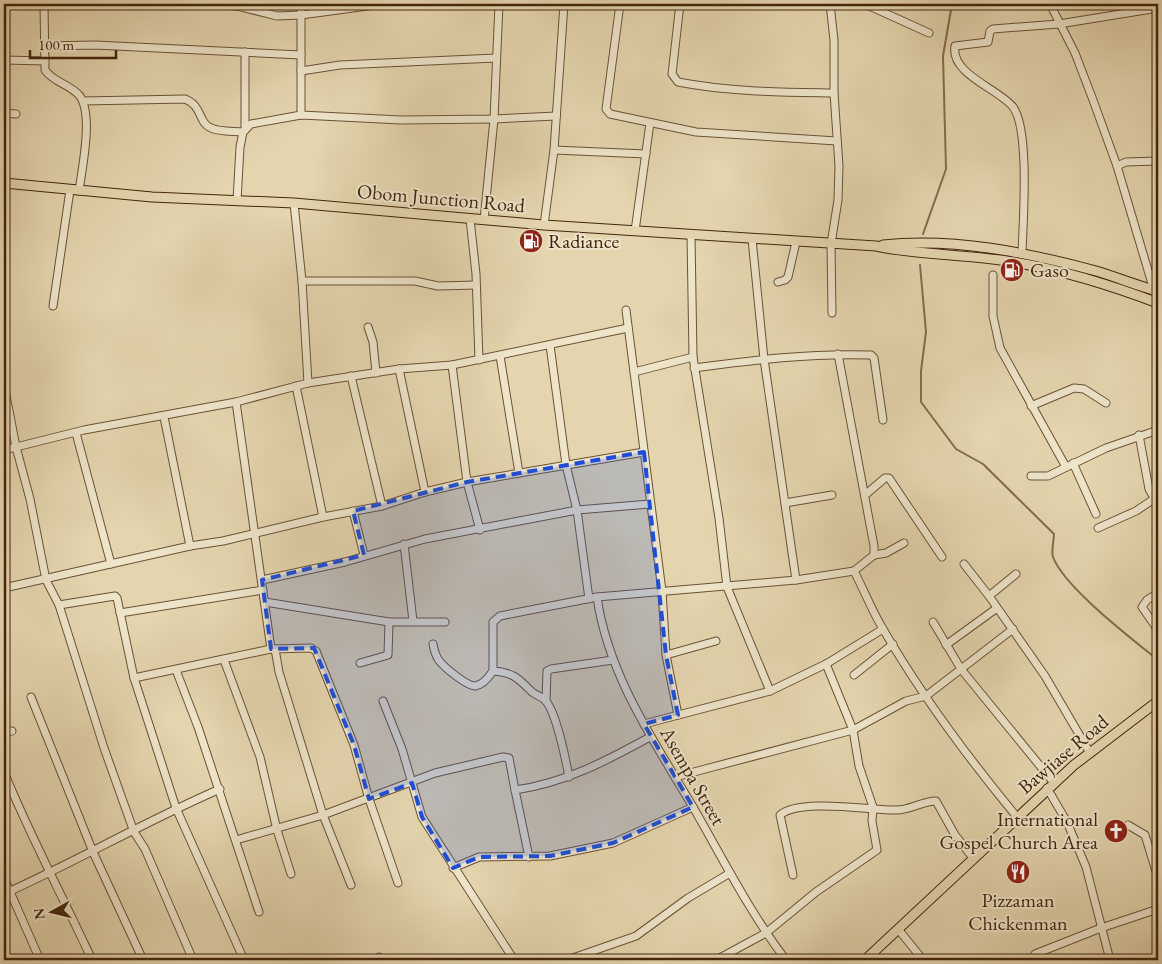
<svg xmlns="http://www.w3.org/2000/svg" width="1162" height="964" viewBox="0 0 1162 964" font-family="'EB Garamond',serif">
  <rect width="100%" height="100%" fill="#e4d5ae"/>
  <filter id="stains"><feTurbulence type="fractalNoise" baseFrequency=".004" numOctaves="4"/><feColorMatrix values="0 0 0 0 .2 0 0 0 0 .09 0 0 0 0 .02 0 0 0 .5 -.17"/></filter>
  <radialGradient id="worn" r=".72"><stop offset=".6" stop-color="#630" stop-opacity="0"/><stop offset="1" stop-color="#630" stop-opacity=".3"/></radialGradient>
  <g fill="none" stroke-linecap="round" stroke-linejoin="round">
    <g stroke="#846b4e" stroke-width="2">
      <polyline points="923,234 946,169 943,56 952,4"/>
      <path d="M920 265 926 332 921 371V402L956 449 983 464 1054 534C1054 540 1051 551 1053 557 1064 587 1132 639 1158 660"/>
    </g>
    <g stroke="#6c5136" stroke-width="9">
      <g id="minor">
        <path d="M44 4 45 70C53 82 69 84 79 95 94 113 82 168 79 191"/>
        <polyline points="203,4 237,6 277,16 301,15 382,4"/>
        <polyline points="301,4 301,115"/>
        <polyline points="620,4 606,109 610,114 696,132 837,141"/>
        <path d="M680 4 672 74 678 82C730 92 781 92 834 93"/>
        <polyline points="830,4 834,40 834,93 839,166 838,200 831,244 832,313"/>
        <polyline points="865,4 929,33"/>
        <polyline points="1050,4 1075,53 1093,100 1117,166 1158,304"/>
        <polyline points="4,5 153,4"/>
        <polyline points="45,46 95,45 301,55"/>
        <polyline points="245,52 245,130"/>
        <polyline points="4,60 45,61"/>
        <polyline points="301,71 340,65 496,58"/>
        <polyline points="1158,94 1158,95"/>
        <path d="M83 101 185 99C203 106 198 123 211 128 219 132 233 131 243 132"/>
        <polyline points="4,113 16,114"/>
        <polyline points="554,150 646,154"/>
        <polyline points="1117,166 1126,162 1158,161"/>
        <polyline points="237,201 240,147 243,132 251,124 301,115 401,120 494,119 556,116"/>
        <polyline points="294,203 302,281 308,383"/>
        <polyline points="470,219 476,274 479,360"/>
        <polyline points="484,220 494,119 499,4"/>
        <polyline points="544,225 554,150 564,4"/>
        <polyline points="635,231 650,123"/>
        <polyline points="691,235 693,357 719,518 727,587 770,691"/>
        <polyline points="752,239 764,359 796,580"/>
        <path d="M1022 253C1023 223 1030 129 1013 107 999 89 950 74 955 46L988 42 990 31 993 29 1059 24 1158 8"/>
        <polyline points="993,275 993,316 1000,348 1066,467"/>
        <polyline points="302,281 415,281 438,286 476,285"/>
        <polyline points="778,282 785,280 788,277 796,242"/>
        <polyline points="53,306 70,190"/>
        <polyline points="626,310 634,372"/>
        <polyline points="368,327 373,342 376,373"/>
        <polyline points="550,345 566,465 577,510 589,599"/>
        <polyline points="500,356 519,473"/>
        <polyline points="452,365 467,482 480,530"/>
        <path d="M694 368C753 360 811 353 871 355L874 358 883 420"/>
        <polyline points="399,369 425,492"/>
        <polyline points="351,376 382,506"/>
        <polyline points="4,385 16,447 30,499 46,580 59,605 104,748 134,832 145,849 193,960"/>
        <polyline points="296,386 323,517"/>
        <polyline points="236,402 271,649"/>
        <polyline points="1031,406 1074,388 1084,389 1106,403"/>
        <polyline points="164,417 190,546"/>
        <polyline points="76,433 111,564"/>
        <polyline points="1139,435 1149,489 1158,505"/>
        <polyline points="4,450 84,430 236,402 308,383 399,369 452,365 628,328"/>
        <polyline points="1073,463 1096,514"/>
        <polyline points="1031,476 1048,476 1106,448 1158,430"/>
        <polyline points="865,495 885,478 889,478 942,557"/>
        <polyline points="785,503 832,495"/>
        <polyline points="353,511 364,555"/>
        <polyline points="1098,528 1136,511 1154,499"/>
        <polyline points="404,544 413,621"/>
        <polyline points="874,555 886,553 904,543"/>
        <polyline points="964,564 989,596"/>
        <path d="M854 571C864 590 872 611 883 629 922 696 968 758 1017 817"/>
        <polyline points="1016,574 989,596 1045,676 1090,753"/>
        <polyline points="262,580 345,562 425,539 577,510 650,504"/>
        <polyline points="4,588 190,546 223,541 323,517 382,506 425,492 467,482 644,452"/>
        <polyline points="1158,593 1147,600 1142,607 1158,630"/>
        <path d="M597 597C608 675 654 741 693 807 723 859 750 913 786 960"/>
        <polyline points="265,602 389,622 445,622"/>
        <polyline points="59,605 115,596 117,598 134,678 176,808 244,960"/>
        <polyline points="120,613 263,590"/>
        <polyline points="933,622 961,669 1054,783"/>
        <path d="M433 644C434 650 435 654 438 659 443 667 467 686 475 686 483 685 489 677 493 671V622L500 616 597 597 796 580 854 571 874 555V546L838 354"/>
        <polyline points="946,645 997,608"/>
        <polyline points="275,649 279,672 323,815 351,885"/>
        <polyline points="666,655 716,641"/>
        <polyline points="224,660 260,757 277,830 291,874"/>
        <polyline points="360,663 388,655 389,622"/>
        <polyline points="176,670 198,727 259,912"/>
        <path d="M493 671C513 672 519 679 532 692 536 695 542 697 545 700 556 711 566 761 569 777"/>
        <polyline points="854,675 893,644"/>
        <polyline points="134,678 271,649 311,648 316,651 354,745 369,799 398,883"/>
        <polyline points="31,697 93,852 143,960"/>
        <polyline points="383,701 402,749 422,817 514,960"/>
        <polyline points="546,701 547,671 551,669 613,660"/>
        <polyline points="678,715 666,655 662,591 634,372 693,357"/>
        <polyline points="644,724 770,691 826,664 883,629"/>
        <polyline points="4,733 12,731"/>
        <path d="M4 772C30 836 63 897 92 960"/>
        <polyline points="675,777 853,730 906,701 926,696 1013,629"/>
        <polyline points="1047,788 1067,822 1086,867 1110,960"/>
        <polyline points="515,790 529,857"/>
        <polyline points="1128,825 1145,835 1158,878"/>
        <path d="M236 840 323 815 435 773 503 757 509 758 515 790C565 783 606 761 650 737"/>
        <polyline points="453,868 479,857 550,856 613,843 693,807"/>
        <path d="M793 875 780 815C799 798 870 810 895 810 909 811 922 801 936 801L955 835 973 858"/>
        <polyline points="4,878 40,960"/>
        <path d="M4 894C77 861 146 821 220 789"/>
        <polyline points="898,929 923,960"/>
        <polyline points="1035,954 1101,928 1158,909"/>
        <polyline points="379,957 381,960"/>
        <polyline points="567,960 636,936 688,898 730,873"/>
        <polyline points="716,960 766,933 816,892 877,850 872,821 873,807 859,766 853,730 826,664"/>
      </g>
    </g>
    <g stroke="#44250e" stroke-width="11">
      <g id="major">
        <path d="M4 183 152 197 294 203 544 225 876 246C923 256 972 254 1019 263 1066 271 1113 286 1158 303"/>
        <path d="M883 245C953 237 1029 253 1096 271 1117 277 1137 286 1158 291"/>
        <polyline points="865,960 1074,765 1158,701"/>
      </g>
    </g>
    <use href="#minor" stroke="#ede4ca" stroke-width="7"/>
    <use href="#major" stroke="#e4d5ae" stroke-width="9"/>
  </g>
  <path fill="#1d4ed8" fill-opacity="0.2" stroke="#1d4ed8" stroke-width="4" stroke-dasharray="10 6" stroke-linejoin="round" d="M644 452 666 655 678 715 644 724 693 807 613 843 550 856 479 857 453 868 422 817 412 783 369 799 354 745 314 648 271 649 262 580 364 555 353 511 467 482Z"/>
  <defs>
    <g id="fuel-disc" transform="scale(1.25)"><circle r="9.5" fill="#8f2418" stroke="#ede4ca"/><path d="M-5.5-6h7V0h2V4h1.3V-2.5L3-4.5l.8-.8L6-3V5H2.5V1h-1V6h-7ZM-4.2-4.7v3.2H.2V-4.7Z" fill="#fff"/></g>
    <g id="church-disc" transform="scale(1.25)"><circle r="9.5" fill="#8f2418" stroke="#ede4ca"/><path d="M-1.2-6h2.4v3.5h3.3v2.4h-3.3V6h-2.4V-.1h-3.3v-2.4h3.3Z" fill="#fff"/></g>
    <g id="restaurant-disc" transform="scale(1.25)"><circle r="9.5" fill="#8f2418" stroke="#ede4ca"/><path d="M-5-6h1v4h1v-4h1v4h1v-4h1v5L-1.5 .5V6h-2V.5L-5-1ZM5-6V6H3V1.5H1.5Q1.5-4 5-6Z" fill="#fff"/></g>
  </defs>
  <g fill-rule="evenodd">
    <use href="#fuel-disc" x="531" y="241"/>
    <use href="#fuel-disc" x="1012" y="270"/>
    <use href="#church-disc" x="1116" y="831"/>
    <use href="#restaurant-disc" x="1018" y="872"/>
  </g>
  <g text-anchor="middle" stroke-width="4" stroke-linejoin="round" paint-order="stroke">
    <g font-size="20" fill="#44250e" stroke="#ede4ca">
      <text transform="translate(441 198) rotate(5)" y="7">Obom Junction Road</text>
      <text transform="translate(1063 754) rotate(-40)" y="7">Bawjiase Road</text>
      <text transform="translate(693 776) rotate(60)" y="7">Asempa Street</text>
    </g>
    <g font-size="20" fill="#44250e" stroke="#ede4ca" text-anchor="start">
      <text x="548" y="248">Radiance</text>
      <text x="1030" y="277">Gaso</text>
      <text x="1098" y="826" text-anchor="end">International<tspan x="1098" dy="23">Gospel Church Area</tspan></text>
      <text x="1018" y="907" text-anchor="middle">Pizzaman<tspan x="1018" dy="23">Chickenman</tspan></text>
    </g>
  </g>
  <rect width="1162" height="964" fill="none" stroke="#e4d5ae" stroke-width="20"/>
  <rect x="5" y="5" width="1152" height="954" fill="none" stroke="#44250e" stroke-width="2.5"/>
  <rect x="10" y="10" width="1142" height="944" fill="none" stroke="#44250e"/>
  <g transform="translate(52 912) rotate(262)" stroke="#ede4ca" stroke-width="4" paint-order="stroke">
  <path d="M0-4L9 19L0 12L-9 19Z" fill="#44250e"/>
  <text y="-8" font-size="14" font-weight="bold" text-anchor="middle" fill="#44250e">N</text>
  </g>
  <path d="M30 50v8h86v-8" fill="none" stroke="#44250e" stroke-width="2.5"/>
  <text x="38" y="50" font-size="15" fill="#44250e" stroke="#ede4ca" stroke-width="4" paint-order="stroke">100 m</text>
  <rect width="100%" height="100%" filter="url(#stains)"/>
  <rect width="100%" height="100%" fill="url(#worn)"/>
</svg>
